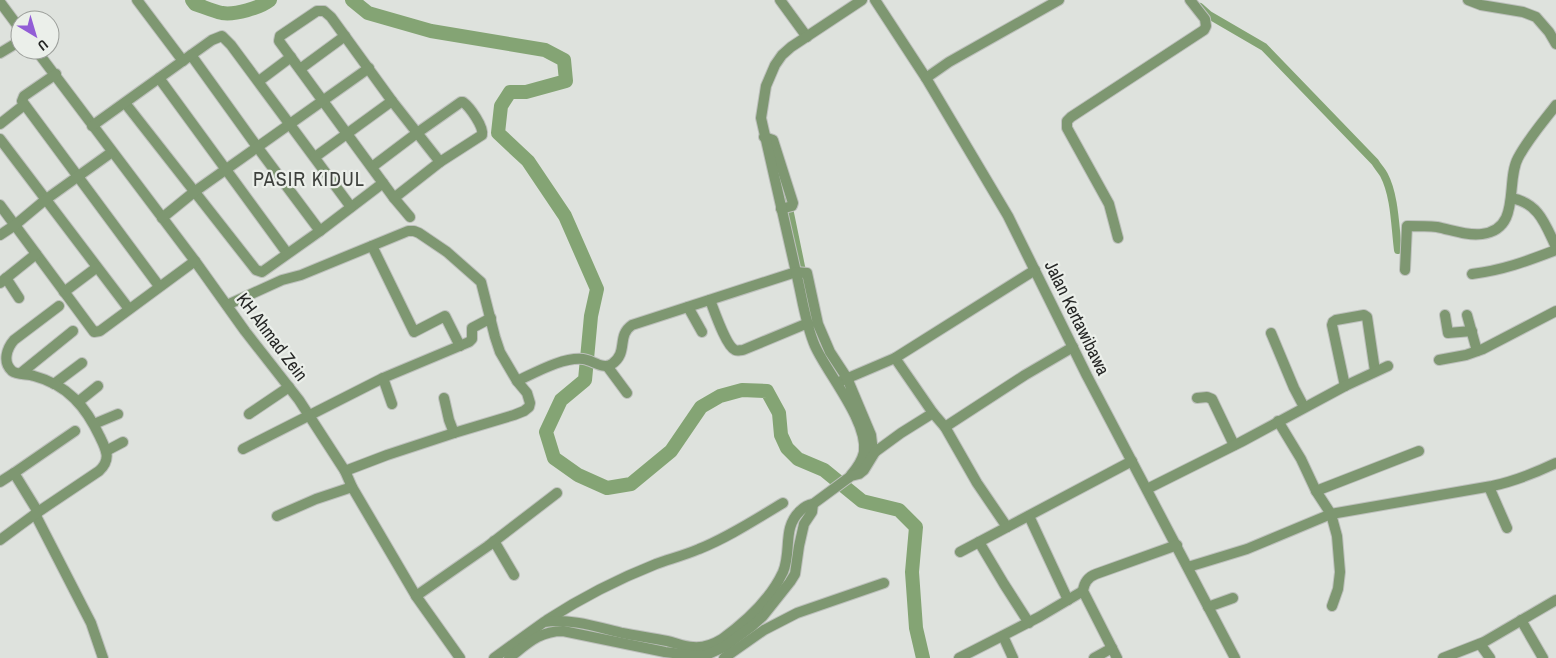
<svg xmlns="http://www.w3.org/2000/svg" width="1556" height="658" viewBox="0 0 1556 658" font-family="'Archivo Narrow',sans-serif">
  <rect width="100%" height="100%" fill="#dee2dd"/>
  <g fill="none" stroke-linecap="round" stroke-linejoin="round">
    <g stroke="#84a474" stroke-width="8">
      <path d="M1200 7 1209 15 1264 47 1375 162C1378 167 1382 171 1384 175 1395 196 1395 227 1398 250"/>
      <polyline points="778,171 790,213 803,276"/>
      <polyline points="815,327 819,340 826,352"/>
    </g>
    <g stroke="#84a474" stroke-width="14">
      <path d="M192 0 195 4C204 7 213 11 222 13 235 15 260 8 270 0"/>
      <polyline points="352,0 368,13 431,31 545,50 564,60 566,81 526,92 510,92 501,106 498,133 528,161 565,216 597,289 591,316 585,380 561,400 546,432 554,458 578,475 607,488 631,484 671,451 701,407 720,396 742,390 767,391 779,413 781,435 787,448 798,459 824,470 862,501 899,510 916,527 912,572 916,628 923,658"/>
    </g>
    <g stroke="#bdc0bc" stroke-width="12">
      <g id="minor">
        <polyline points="137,0 183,61"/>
        <polyline points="780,0 807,37"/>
        <polyline points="875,0 926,78 1008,216 1087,376 1235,658"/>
        <polyline points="1468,0 1481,5 1523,12 1536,17 1549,32 1556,44"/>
        <polyline points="0,2 20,29"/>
        <polyline points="36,50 195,261 245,331 299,400 345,471 352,487 416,596 460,658"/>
        <polyline points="0,53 20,41"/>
        <polyline points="191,55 258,148 320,231"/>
        <polyline points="300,69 345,36"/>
        <polyline points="56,74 24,96 22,101 159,286"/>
        <polyline points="159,78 287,253"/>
        <polyline points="926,78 949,62 1059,0"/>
        <polyline points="259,81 291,57"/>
        <polyline points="125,103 256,270 262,272 320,231 383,183"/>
        <polyline points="0,124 24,105"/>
        <polyline points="92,126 212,40 222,36 231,45 351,207"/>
        <polyline points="764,137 773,140 793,203 792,206 781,209"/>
        <polyline points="0,139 129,309"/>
        <polyline points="315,157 392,101"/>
        <path d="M372 167 417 133 461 102H463C470 107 484 127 482 135L440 162 394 198"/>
        <path d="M1511 198C1539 203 1545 224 1556 247"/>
        <polyline points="0,205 94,332 100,331 195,261"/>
        <polyline points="410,217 394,198 279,41 280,36 317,11 324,11 331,17 392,101 440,162"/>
        <polyline points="162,218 194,192 369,68"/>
        <polyline points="0,235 15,225 45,200 112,152"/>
        <polyline points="1118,238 1109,204 1067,128 1067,121 1071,117 1204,30 1206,26 1205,19 1190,0"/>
        <polyline points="372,246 414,332 445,316 460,346"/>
        <path d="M1405 270 1407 226C1417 226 1427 226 1437 227 1452 230 1467 236 1482 234 1522 229 1505 182 1518 158 1528 139 1543 122 1556 105"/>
        <path d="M1472 274C1504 270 1527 261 1556 250"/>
        <polyline points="6,278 19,298"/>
        <polyline points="0,283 36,254"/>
        <polyline points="64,292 96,268"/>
        <path d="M710 300C714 310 726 346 735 350 737 351 740 350 743 350L808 323"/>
        <polyline points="227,305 282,280 301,275 408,231 414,231 419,233 447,252 481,282 495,337 500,352 517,381 527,393 530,403 529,407 524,411 514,415 454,433 387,455 345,471"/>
        <polyline points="688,307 702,332"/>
        <polyline points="1445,315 1448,333 1472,331"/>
        <polyline points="1467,315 1477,351"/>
        <polyline points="1271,333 1294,388 1304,407"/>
        <polyline points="895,358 933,413"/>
        <polyline points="1439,360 1466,355 1483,349 1556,311"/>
        <polyline points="607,366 627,393"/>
        <polyline points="21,373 73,331"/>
        <polyline points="383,378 469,342 472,339 472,328 491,318"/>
        <path d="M517 381C535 373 562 357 583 359 593 360 602 370 612 364 629 352 616 336 632 325L796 272 761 118 766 86 775 65 782 55 791 47 862 0"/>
        <polyline points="841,381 895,358 1035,270"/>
        <polyline points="54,384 82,363"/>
        <polyline points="1345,386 1332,325 1333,322 1336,320 1364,315 1367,317 1375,371"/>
        <polyline points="444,398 449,420 454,433"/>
        <polyline points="1197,398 1207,397 1212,399 1234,445"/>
        <polyline points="78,402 98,386"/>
        <polyline points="249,414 289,387"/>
        <polyline points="1278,421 1301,459 1316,491 1331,514 1337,536 1340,572 1338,589 1332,606"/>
        <polyline points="94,424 118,414"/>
        <polyline points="945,427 977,483 1007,527"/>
        <polyline points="243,449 383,378 392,404"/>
        <polyline points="106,451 123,442"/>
        <polyline points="869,451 875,452 901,433 933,413 945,427 1025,375 1073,347"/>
        <path d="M851 475C857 468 862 461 864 452 868 421 827 373 815 346 805 323 802 296 796 272L807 273 818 324 830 352 847 378 871 435 873 452"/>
        <polyline points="0,482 14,473"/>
        <polyline points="1489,487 1507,528"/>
        <polyline points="1147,489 1241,442 1345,386 1388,366"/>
        <polyline points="1316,491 1419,451"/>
        <polyline points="38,512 14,473 75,431"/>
        <polyline points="35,514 91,623 103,658"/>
        <polyline points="277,516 316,499 352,487"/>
        <polyline points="1029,516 1068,600"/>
        <path d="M0 540 38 512 99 471C111 460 107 451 100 437 86 407 68 385 34 376 28 374 17 375 12 371 2 362 7 348 14 340L59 306"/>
        <polyline points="494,541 514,575"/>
        <polyline points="979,542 1004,584 1029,623"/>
        <polyline points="960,552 1132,461"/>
        <path d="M1188 567 1247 549 1331 514 1492 486C1515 481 1535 473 1556 463"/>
        <polyline points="416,596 488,546 557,493"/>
        <polyline points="1208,607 1233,598"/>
        <path d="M547 620C581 598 618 579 656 564 670 559 685 555 699 549 729 537 756 519 783 503"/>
        <polyline points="1521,620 1543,658"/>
        <polyline points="1003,636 1013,658"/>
        <polyline points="1480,644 1490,658"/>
        <path d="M494 658 544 622C570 618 597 627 622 633 637 636 652 638 667 641 676 643 685 647 693 647 704 648 714 644 722 639 747 621 770 600 783 572 792 551 782 528 800 511 804 507 807 505 813 504"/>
        <path d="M509 658C527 644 539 631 563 631L665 652 697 656 706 655 724 647 752 626 763 616 790 582 795 574 799 546 804 524 812 512 813 504 851 476 859 474 864 470 875 452"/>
        <polyline points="724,658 764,630 797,613 884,583"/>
        <polyline points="959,658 1039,617 1083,591"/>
        <polyline points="1094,658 1112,648"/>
        <path d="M1117 658 1083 591C1084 582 1088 577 1096 574L1177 545"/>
        <polyline points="1443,658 1484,642 1556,600"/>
      </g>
    </g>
    <use href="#minor" stroke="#7e9771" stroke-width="10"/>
  </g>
  <g text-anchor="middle" stroke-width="4.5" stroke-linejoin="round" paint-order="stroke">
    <g font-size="18" fill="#252625" stroke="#ebefea">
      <text transform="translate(1077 318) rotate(64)" y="6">Jalan Kertawibawa</text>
      <text transform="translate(272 337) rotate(53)" y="6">KH Ahmad Zein</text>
    </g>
    <g font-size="20" letter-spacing="1" fill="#3e413d" stroke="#ebefea">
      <text x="309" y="186">PASIR KIDUL</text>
    </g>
  </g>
  <g transform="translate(35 35) rotate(142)"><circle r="24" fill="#ebefea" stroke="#9c9f9b"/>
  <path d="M0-4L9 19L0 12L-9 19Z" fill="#925dd6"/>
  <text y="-8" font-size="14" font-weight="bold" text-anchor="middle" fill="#252625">U</text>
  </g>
</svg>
